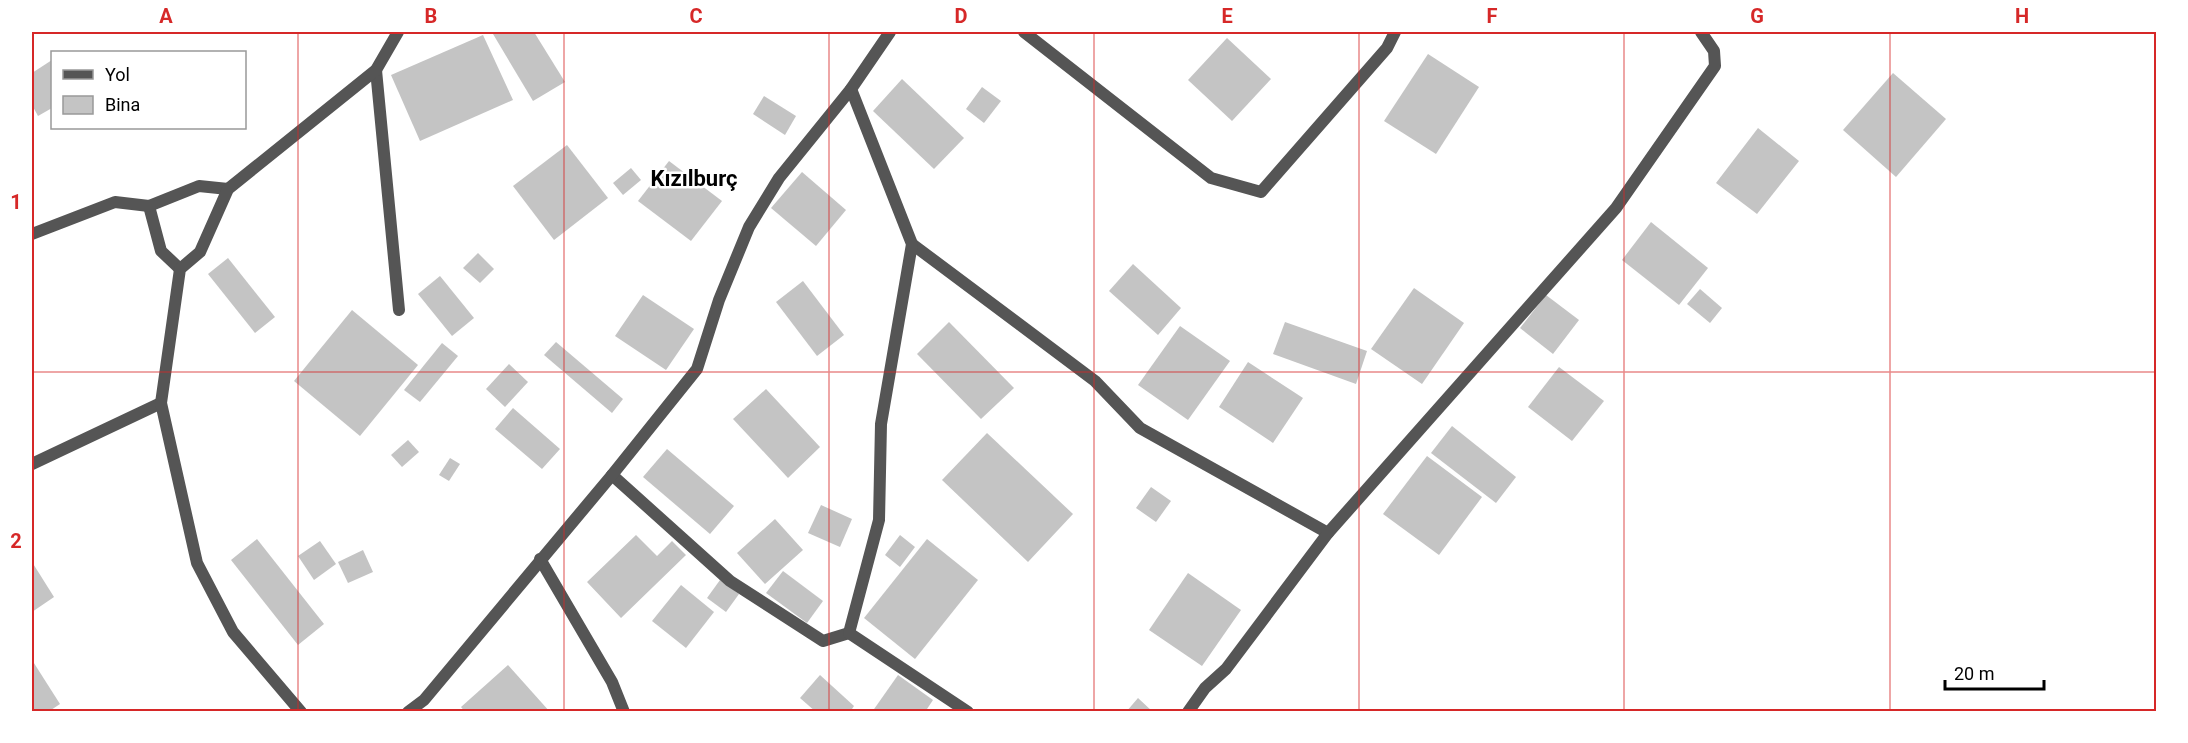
<svg xmlns="http://www.w3.org/2000/svg" width="2188" height="743" viewBox="0 0 2188 743" font-family="Roboto,sans-serif">
  <rect width="100%" height="100%" fill="#fff"/>
  <g fill="#c4c4c4">
    <polygon points="497,32 534,32 565,82 533,101 493,34"/>
    <polygon points="483,35 513,100 420,141 391,75"/>
    <polygon points="1227,38 1271,79 1232,121 1188,80"/>
    <polygon points="1428,54 1479,87 1436,154 1384,121"/>
    <polygon points="52,60 52,108 38,116 32,105 32,73"/>
    <polygon points="1893,73 1946,119 1896,177 1843,130"/>
    <polygon points="902,79 964,138 934,169 873,111"/>
    <polygon points="982,87 1001,101 984,123 966,109"/>
    <polygon points="764,96 796,116 785,135 753,114"/>
    <polygon points="1758,128 1799,161 1757,214 1716,183"/>
    <polygon points="567,145 608,198 554,240 513,186"/>
    <polygon points="669,161 722,201 691,241 638,201"/>
    <polygon points="631,168 641,180 623,195 613,183"/>
    <polygon points="802,172 846,210 816,246 771,208"/>
    <polygon points="1651,222 1708,268 1679,305 1622,260"/>
    <polygon points="478,253 494,269 480,283 463,268"/>
    <polygon points="228,258 275,317 255,333 208,274"/>
    <polygon points="1133,264 1181,308 1158,335 1109,291"/>
    <polygon points="440,276 474,318 452,336 418,294"/>
    <polygon points="803,281 844,335 817,356 776,302"/>
    <polygon points="1414,288 1464,323 1422,384 1371,349"/>
    <polygon points="1700,289 1722,308 1710,323 1687,304"/>
    <polygon points="643,295 694,329 666,370 615,336"/>
    <polygon points="1546,295 1579,320 1553,354 1520,328"/>
    <polygon points="352,310 418,365 360,436 294,381"/>
    <polygon points="949,322 1014,388 981,419 917,354"/>
    <polygon points="1285,322 1367,351 1356,384 1273,354"/>
    <polygon points="1180,326 1230,361 1188,420 1138,385"/>
    <polygon points="556,342 623,399 612,413 544,355"/>
    <polygon points="442,343 458,356 420,402 404,390"/>
    <polygon points="1248,362 1303,398 1273,443 1219,407"/>
    <polygon points="509,364 528,382 505,407 486,389"/>
    <polygon points="1559,367 1604,401 1572,441 1528,407"/>
    <polygon points="766,389 820,447 788,478 733,419"/>
    <polygon points="513,408 560,449 542,469 495,429"/>
    <polygon points="1452,426 1516,477 1496,503 1431,453"/>
    <polygon points="987,433 1073,514 1028,562 942,480"/>
    <polygon points="408,440 419,452 402,467 391,455"/>
    <polygon points="667,449 734,506 710,534 643,477"/>
    <polygon points="1427,456 1482,497 1439,555 1383,514"/>
    <polygon points="450,458 460,464 449,481 439,475"/>
    <polygon points="1151,487 1171,501 1156,522 1136,508"/>
    <polygon points="821,505 852,519 840,547 808,533"/>
    <polygon points="775,519 803,550 765,584 737,553"/>
    <polygon points="636,535 657,556 672,541 686,555 621,618 587,582"/>
    <polygon points="900,535 915,547 900,567 885,555"/>
    <polygon points="257,539 324,624 298,645 231,560"/>
    <polygon points="927,539 978,580 915,659 864,618"/>
    <polygon points="320,541 336,564 314,580 298,556"/>
    <polygon points="363,550 373,572 348,583 338,562"/>
    <polygon points="32,562 54,597 32,612"/>
    <polygon points="783,571 823,601 807,623 766,593"/>
    <polygon points="1188,573 1241,610 1202,666 1149,630"/>
    <polygon points="720,580 739,594 726,612 707,598"/>
    <polygon points="681,585 714,612 686,648 652,621"/>
    <polygon points="32,660 60,704 48,712 32,712"/>
    <polygon points="508,665 550,712 465,712 461,707"/>
    <polygon points="820,675 854,706 850,712 816,712 800,698"/>
    <polygon points="898,675 933,700 925,712 872,712"/>
    <polygon points="1138,698 1153,712 1126,712"/>
  </g>
  <g fill="none" stroke-linecap="round" stroke-linejoin="round">
    <g stroke="#555" stroke-width="12">
      <polyline points="1024,32 1211,178 1261,192 1387,48 1395,32"/>
      <polyline points="376,70 399,310"/>
      <polyline points="149,206 161,251 180,269"/>
      <polyline points="32,234 115,202 149,206 199,186 228,189"/>
      <polyline points="912,244 1095,381 1140,428 1328,533"/>
      <polyline points="32,464 161,403"/>
      <polyline points="612,475 730,581 823,641 849,633"/>
      <polyline points="540,559 612,682 624,712"/>
      <polyline points="849,633 879,520 881,424 912,244 851,89"/>
      <polyline points="849,633 968,712"/>
      <polyline points="301,712 233,632 197,563 161,403 180,269 200,252 228,189 376,70 398,32"/>
      <polyline points="408,712 424,700 612,475 697,369 719,300 749,227 779,178 851,89 890,32"/>
      <polyline points="1188,712 1205,688 1226,669 1328,533 1616,208 1715,66 1714,51 1701,32"/>
    </g>
  </g>
  <path fill="none" stroke="#d62828" stroke-width="1.5" stroke-opacity="0.55" d="M298 32V712M564 32V712M829 32V712M1094 32V712M1359 32V712M1624 32V712M1890 32V712M32 372H2156"/>
  <g text-anchor="middle" stroke-width="5" stroke-linejoin="round" paint-order="stroke">
    <g font-size="22" font-weight="bold" fill="#000" stroke="#fff">
      <text x="694" y="186">Kızılburç</text>
    </g>
  </g>
  <rect width="2188" height="743" fill="none" stroke="#ffffff" stroke-width="66"/>
  <rect x="51" y="51" width="195" height="78" fill="#ffffff" stroke="#999999" stroke-width="1.5"/>
  <rect x="63" y="70" width="30" height="9" fill="#555555" stroke="#999999" stroke-width="1.5"/>
  <text x="105" y="81" font-size="18" fill="#000000">Yol</text>
  <rect x="63" y="96" width="30" height="18" fill="#c4c4c4" stroke="#999999" stroke-width="1.5"/>
  <text x="105" y="111" font-size="18" fill="#000000">Bina</text>
  <path d="M1945 680v9h99v-9" fill="none" stroke="#000000" stroke-width="3"/>
  <text x="1954" y="680" font-size="18" fill="#000000" stroke="#ffffff" stroke-width="4.5" paint-order="stroke">20 m</text>
  <rect x="33" y="33" width="2122" height="677" fill="none" stroke="#d62828" stroke-width="2"/>
  <g font-size="20" text-anchor="middle" font-weight="bold" fill="#d62828">
    <text x="166" y="23">A</text>
    <text x="431" y="23">B</text>
    <text x="696" y="23">C</text>
    <text x="961" y="23">D</text>
    <text x="1227" y="23">E</text>
    <text x="1492" y="23">F</text>
    <text x="1757" y="23">G</text>
    <text x="2022" y="23">H</text>
    <text x="16" y="209">1</text>
    <text x="16" y="548">2</text>
  </g>
</svg>
